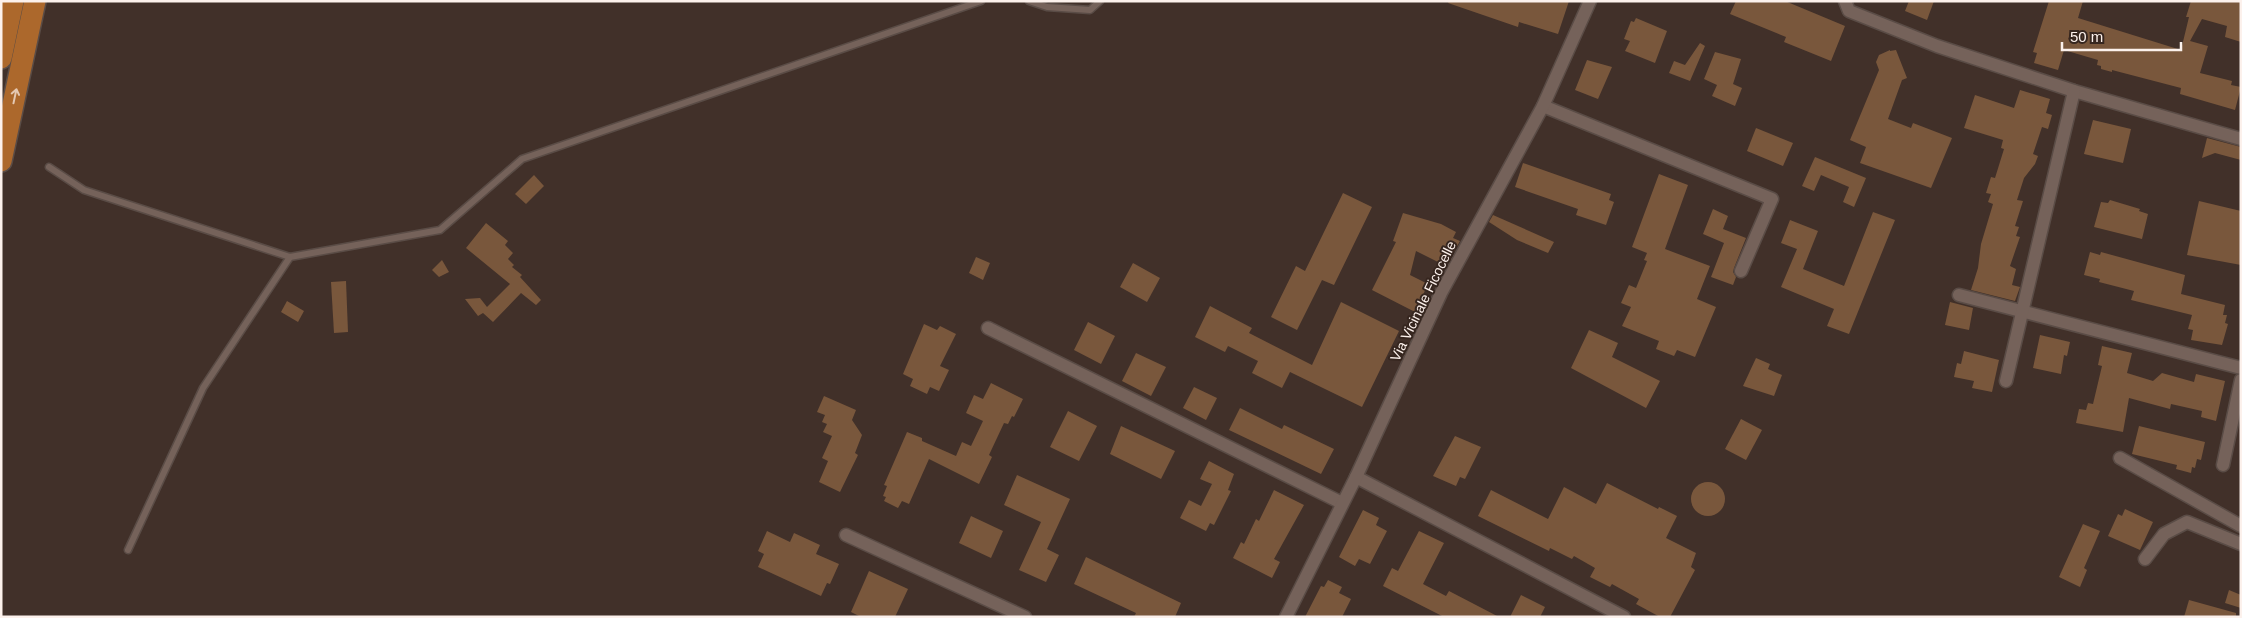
<svg xmlns="http://www.w3.org/2000/svg" width="2242" height="618" viewBox="0 0 2242 618" font-family="Helvetica,sans-serif">
  <rect width="100%" height="100%" fill="#413029"/>
  <g fill="#79573c">
    <polygon points="1449,1 1569,1 1558,34 1519,22 1518,27 1448,3"/>
    <polygon points="1736,1 1785,1 1845,26 1831,61 1784,42 1786,37 1730,14"/>
    <polygon points="1909,1 1934,1 1927,20 1905,11"/>
    <polygon points="2049,1 2083,1 2078,18 2181,50 2189,17 2186,17 2191,1 2241,1 2241,42 2225,37 2227,26 2202,19 2190,41 2208,46 2200,73 2232,81 2231,85 2241,87 2235,110 2180,94 2181,88 2112,70 2112,72 2101,69 2101,66 2097,65 2098,60 2064,50 2058,70 2034,63 2037,53 2033,52"/>
    <polygon points="1636,18 1667,31 1655,63 1625,51 1630,41 1624,39 1631,21 1634,22"/>
    <polygon points="1700,43 1705,46 1690,81 1669,73 1674,61 1685,65"/>
    <polygon points="1890,50 1890,51 1896,50 1907,78 1902,80 1888,119 1911,128 1913,123 1952,138 1931,188 1860,163 1866,147 1850,140 1879,70 1876,62 1879,55"/>
    <polygon points="1715,52 1741,59 1733,84 1742,88 1735,106 1712,96 1717,85 1704,79"/>
    <polygon points="1587,60 1612,67 1598,99 1575,90"/>
    <polygon points="2020,90 2050,99 2046,113 2052,115 2048,129 2042,127 2033,154 2038,156 2035,164 2024,178 2017,200 2023,201 2015,226 2019,227 2016,236 2020,237 2010,266 2016,269 2012,285 2020,287 2015,301 1971,290 1978,268 1981,244 1993,204 1988,202 1991,194 1986,193 1991,177 1995,178 2004,149 2001,148 2003,140 1964,128 1975,95 2014,108"/>
    <polygon points="2093,120 2131,129 2123,163 2084,154"/>
    <polygon points="1756,128 1793,143 1783,166 1747,151"/>
    <polygon points="2207,138 2241,147 2241,160 2215,153 2202,158"/>
    <polygon points="1815,157 1866,178 1854,207 1843,202 1849,187 1821,175 1814,191 1802,186"/>
    <polygon points="1523,163 1611,194 1609,200 1614,202 1606,225 1576,215 1578,209 1515,187"/>
    <polygon points="1659,174 1688,185 1665,249 1710,266 1697,299 1716,307 1695,357 1677,350 1674,356 1656,349 1659,341 1622,326 1631,307 1621,303 1629,285 1636,288 1647,261 1644,260 1647,253 1632,247"/>
    <polygon points="534,175 544,186 526,204 515,194"/>
    <polygon points="1343,193 1372,207 1334,285 1322,280 1297,330 1271,317 1296,266 1305,271"/>
    <polygon points="2110,200 2140,209 2139,211 2148,214 2142,239 2094,227 2101,202 2108,203"/>
    <polygon points="2199,201 2241,211 2241,265 2187,255"/>
    <polygon points="1713,209 1728,216 1723,229 1746,238 1734,268 1733,272 1736,277 1733,285 1711,277 1724,243 1703,234"/>
    <polygon points="1873,212 1895,220 1849,334 1827,326 1834,309 1781,287 1797,249 1781,243 1790,220 1818,231 1803,269 1844,286"/>
    <polygon points="1403,213 1441,224 1456,232 1453,238 1460,241 1446,266 1416,251 1410,275 1428,284 1415,312 1372,290 1396,242 1393,241"/>
    <polygon points="1493,215 1554,242 1548,253 1517,240 1489,222"/>
    <polygon points="486,223 508,241 505,245 513,253 508,259 514,265 512,267 522,275 520,277 541,300 536,305 521,293 493,322 483,313 478,316 465,299 480,298 487,307 510,284 466,248"/>
    <polygon points="2090,252 2100,255 2101,252 2185,275 2181,294 2225,305 2223,315 2227,315 2225,323 2228,324 2222,345 2191,340 2193,330 2188,329 2192,315 2131,300 2134,291 2099,282 2100,279 2084,275"/>
    <polygon points="976,257 990,263 983,280 969,273"/>
    <polygon points="442,260 449,272 439,277 432,270"/>
    <polygon points="1133,263 1160,278 1147,302 1120,287"/>
    <polygon points="346,281 348,332 334,333 331,282"/>
    <polygon points="287,301 304,311 298,322 281,312"/>
    <polygon points="1341,302 1399,331 1362,407 1290,372 1282,388 1252,373 1258,361 1228,346 1225,352 1195,337 1210,306 1252,328 1249,333 1312,365"/>
    <polygon points="1950,302 1973,308 1969,330 1945,325"/>
    <polygon points="1088,322 1115,336 1101,364 1074,350"/>
    <polygon points="924,324 937,330 940,326 956,334 940,366 949,370 939,391 930,387 927,394 910,386 913,379 903,374"/>
    <polygon points="1589,330 1618,343 1612,357 1660,381 1646,408 1571,368"/>
    <polygon points="2040,335 2070,342 2067,356 2064,355 2061,374 2033,368"/>
    <polygon points="2102,346 2132,353 2127,373 2153,381 2162,373 2194,382 2196,374 2225,381 2216,421 2201,417 2202,411 2171,404 2170,409 2129,398 2123,432 2076,423 2079,409 2086,410 2088,403 2093,404 2102,366 2098,365"/>
    <polygon points="1964,351 1999,360 1992,392 1972,388 1974,381 1954,377 1957,363 1961,364"/>
    <polygon points="1136,353 1166,367 1151,396 1122,381"/>
    <polygon points="1756,358 1770,364 1768,369 1782,375 1774,396 1743,386"/>
    <polygon points="991,383 1023,399 1014,417 1012,416 1008,424 1004,423 989,455 992,457 979,484 929,459 909,504 902,501 898,508 884,501 886,497 883,496 887,486 884,485 907,432 922,438 922,441 956,456 962,442 971,446 983,421 966,413 974,395 983,399"/>
    <polygon points="1194,387 1217,398 1206,420 1183,408"/>
    <polygon points="824,396 856,410 852,420 862,435 855,453 858,455 840,492 819,482 828,461 822,458 832,436 823,432 827,424 822,422 825,415 817,412"/>
    <polygon points="1240,408 1282,429 1284,425 1334,449 1321,474 1229,430"/>
    <polygon points="1068,411 1097,426 1079,461 1050,447"/>
    <polygon points="1741,419 1762,430 1746,460 1725,449"/>
    <polygon points="1121,426 1175,451 1161,479 1110,454"/>
    <polygon points="2139,426 2205,442 2201,460 2197,459 2195,468 2192,467 2191,473 2176,469 2177,465 2132,454"/>
    <polygon points="1455,436 1481,447 1465,479 1460,477 1456,486 1433,476"/>
    <polygon points="1209,461 1234,474 1228,490 1231,491 1214,525 1210,523 1206,531 1180,518 1189,500 1201,506 1212,484 1200,479"/>
    <polygon points="1017,475 1070,499 1047,549 1059,555 1046,582 1019,570 1041,522 1004,505"/>
    <circle cx="1708" cy="499" r="17"/>
    <polygon points="1607,483 1658,509 1659,507 1677,516 1666,538 1696,553 1691,567 1695,570 1670,617 1660,617 1636,604 1639,599 1612,584 1610,587 1590,577 1595,568 1574,556 1572,559 1550,548 1549,551 1478,516 1491,490 1548,519 1564,487 1596,504"/>
    <polygon points="1274,490 1304,505 1274,559 1280,562 1272,578 1233,558 1241,542 1244,544 1256,519 1259,521"/>
    <polygon points="2125,509 2153,522 2140,550 2108,536 2118,514 2122,516"/>
    <polygon points="1363,510 1379,518 1376,525 1387,531 1370,564 1359,559 1355,566 1339,557"/>
    <polygon points="971,516 1003,531 991,558 959,543"/>
    <polygon points="2083,524 2100,531 2084,568 2087,570 2080,587 2059,577"/>
    <polygon points="767,531 790,542 794,533 820,545 816,554 839,564 830,584 827,583 821,596 758,567 764,554 758,551"/>
    <polygon points="1419,531 1444,543 1423,584 1446,596 1449,591 1499,617 1444,617 1383,586 1392,568 1398,571"/>
    <polygon points="1086,557 1181,603 1175,617 1134,617 1136,613 1074,584"/>
    <polygon points="869,571 908,589 895,617 861,617 851,612"/>
    <polygon points="1328,580 1342,587 1339,593 1351,599 1342,617 1305,617 1321,586 1324,587"/>
    <polygon points="2229,590 2241,595 2241,608 2225,603"/>
    <polygon points="1521,595 1545,607 1540,617 1510,617"/>
    <polygon points="2189,600 2236,613 2236,617 2184,617"/>
  </g>
  <g fill="none" stroke-linecap="round" stroke-linejoin="round">
    <g stroke="#5a4c46" stroke-width="9">
      <g id="service">
        <polyline points="1029,1 1047,7 1090,10 1100,1"/>
        <polyline points="49,167 84,190 290,257 440,230 522,159 981,1"/>
        <polyline points="128,550 203,388 290,257"/>
      </g>
    </g>
    <g stroke="#5a4c46" stroke-width="15">
      <g id="minor">
        <polyline points="1845,1 1849,11 1937,46 2074,91 2241,139"/>
        <polyline points="1543,106 1772,199 1741,271"/>
        <polyline points="1959,295 2241,368"/>
        <polyline points="988,328 1342,503"/>
        <polyline points="2006,381 2074,91"/>
        <polyline points="2120,458 2241,526"/>
        <polyline points="2223,465 2241,380"/>
        <polyline points="1356,477 1624,617"/>
        <polyline points="846,535 1025,617"/>
        <polyline points="2145,559 2164,534 2187,522 2241,544"/>
        <polyline points="1286,617 1356,477 1441,293 1543,106 1590,1"/>
      </g>
    </g>
    <g stroke="#5a4c46" stroke-width="24">
      <g id="trunk">
        <polyline points="1,58 13,1"/>
        <polyline points="1,161 35,1"/>
      </g>
    </g>
    <use href="#service" stroke="#75625a" stroke-width="6"/>
    <use href="#minor" stroke="#75625a" stroke-width="12"/>
    <use href="#trunk" stroke="#ac682c" stroke-width="21"/>
  </g>
  <defs><path id="oneway-shaft" d="M-6 0H5M1.5-3L5.5 0L1.5 3" fill="none" stroke-width="1.6" stroke-linecap="round" stroke-linejoin="round" transform="scale(1.25)"/></defs>
  <use stroke="#e4c8b2" href="#oneway-shaft" transform="translate(15 96) rotate(-78)"/>
  <g text-anchor="middle" stroke-width="4" stroke-linejoin="round" paint-order="stroke">
    <g font-size="14" fill="#fcf1ec" stroke="#36261f">
      <text transform="translate(1423 301) rotate(-64)" y="5">Via Vicinale Ficocelle</text>
    </g>
  </g>
  <rect width="2242" height="618" fill="none" stroke="#fcf1ec" stroke-width="5"/>
  <path d="M2062 42v8h119v-8" fill="none" stroke="#fcf1ec" stroke-width="2.5"/>
  <text x="2070" y="42" font-size="15" fill="#fcf1ec" stroke="#36261f" stroke-width="4" paint-order="stroke">50 m</text>
</svg>
